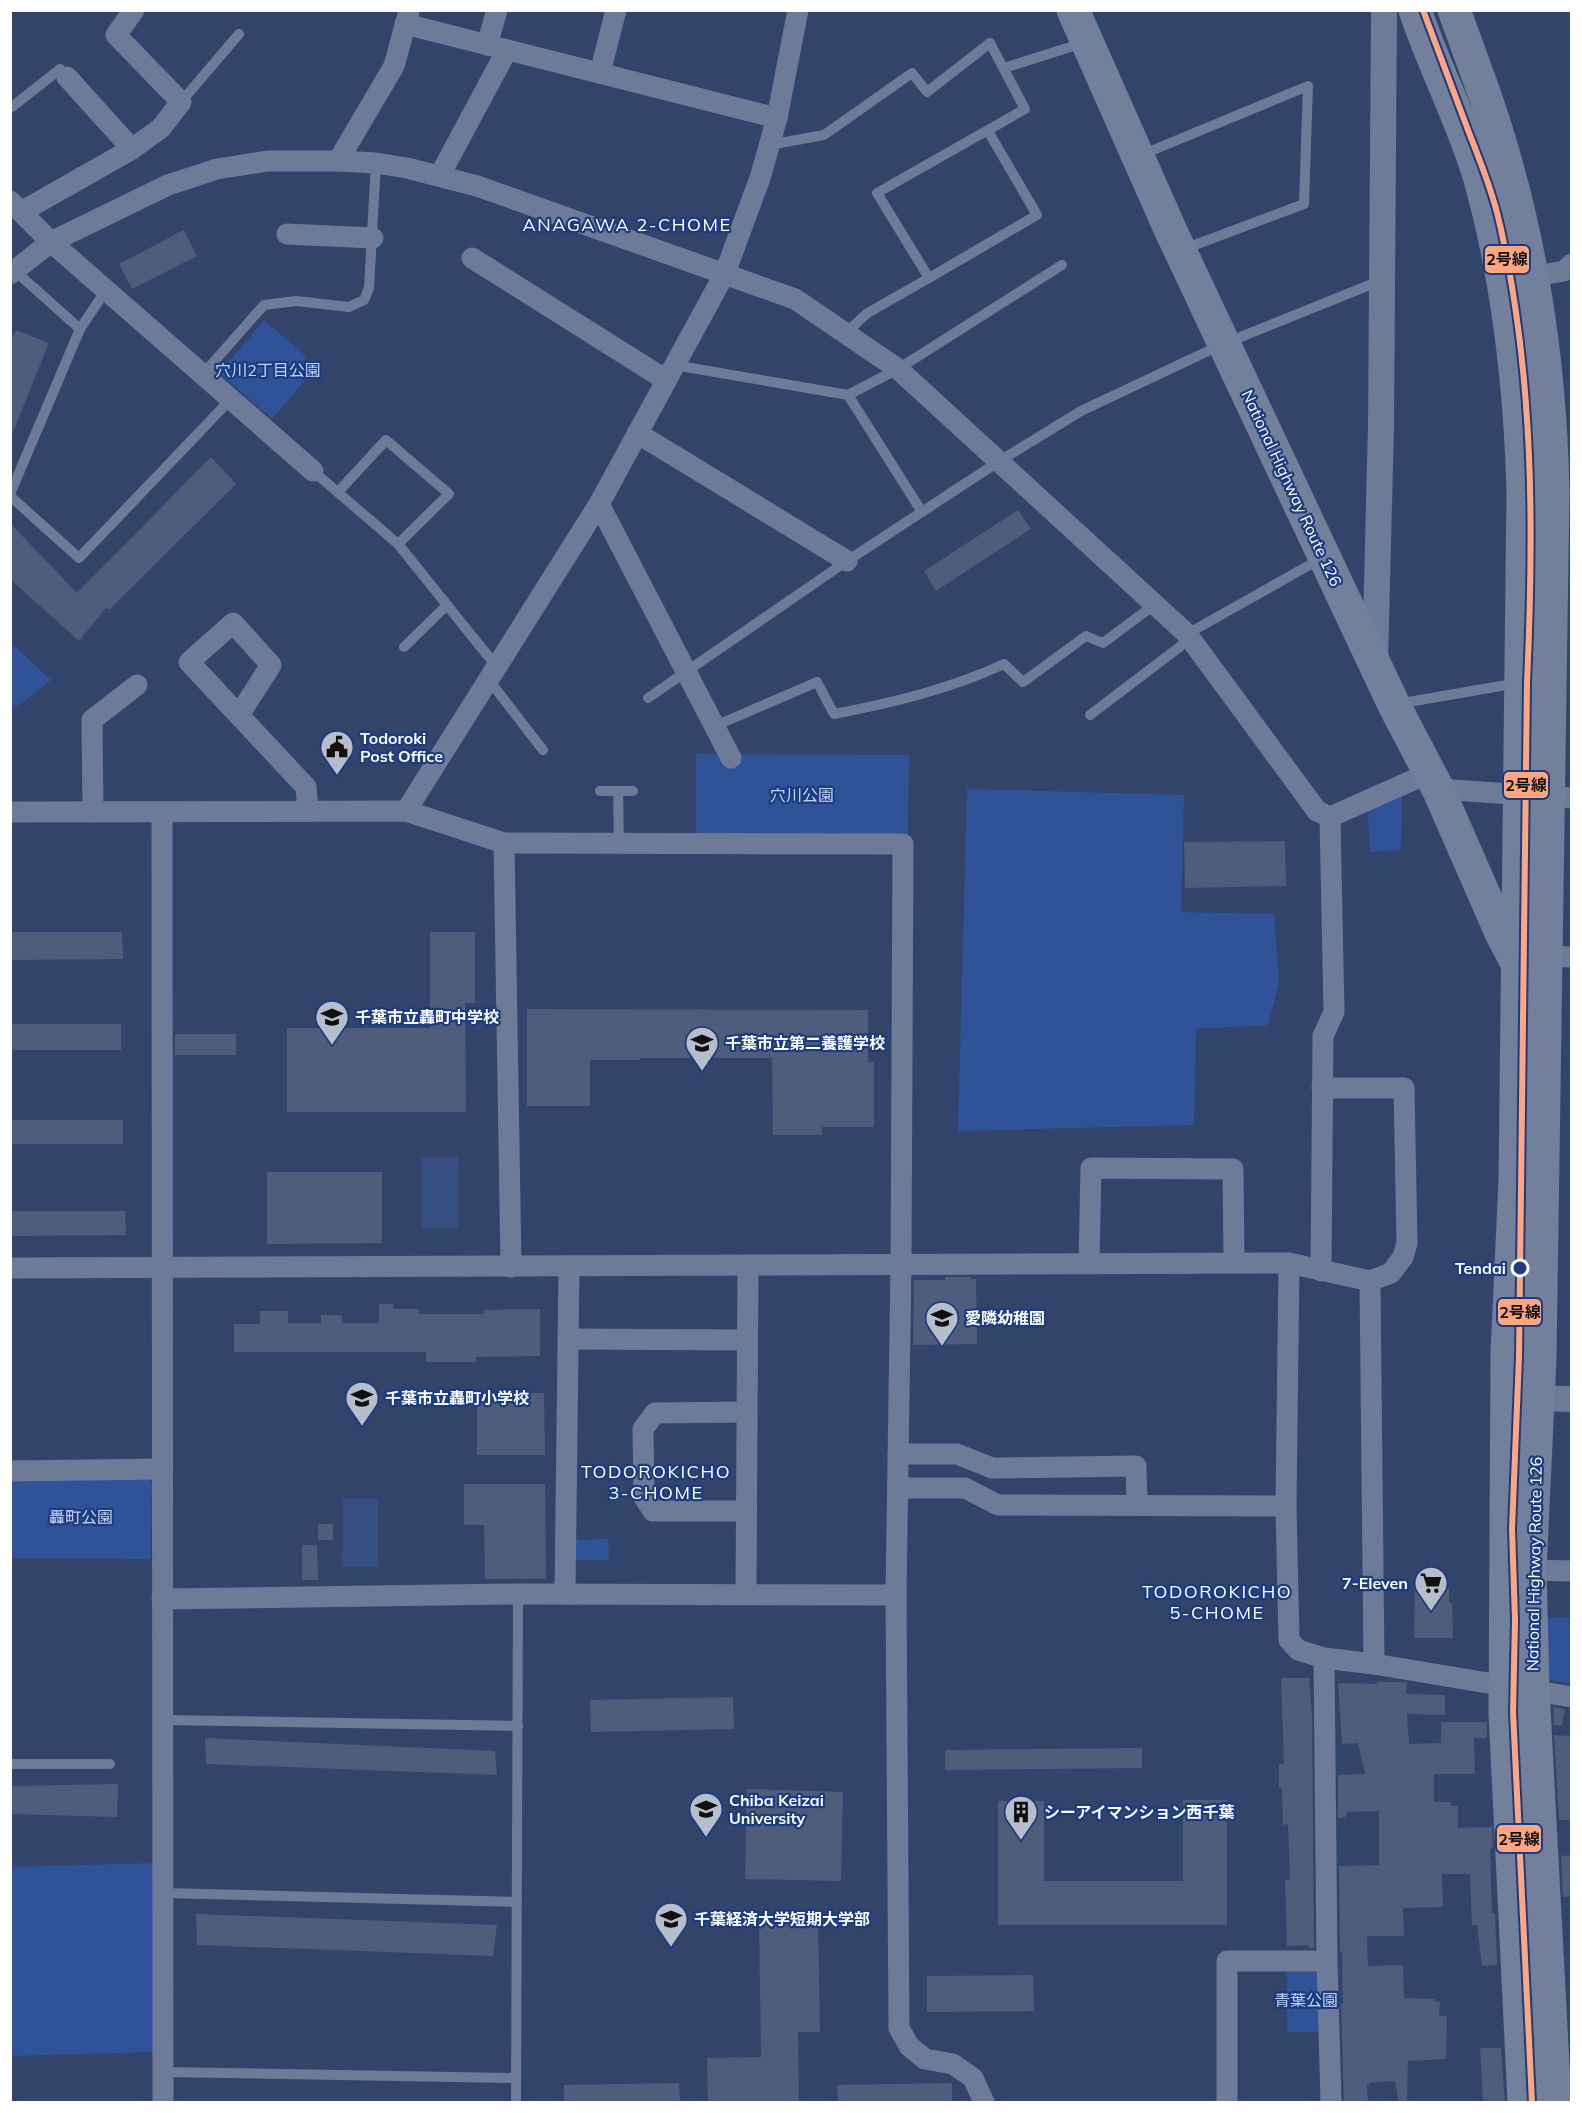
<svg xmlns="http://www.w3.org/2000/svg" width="1582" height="2113" viewBox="0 0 1582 2113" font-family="Mulish,'Noto Sans JP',sans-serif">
  <rect width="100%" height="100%" fill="#32446a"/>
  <g fill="#2f5299">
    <polygon points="264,320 307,357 302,363 312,372 272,419 219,373"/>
    <polygon points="10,642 51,680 11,711 10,711"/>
    <polygon points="696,754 909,755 908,835 696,834"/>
    <polygon points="1402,786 1401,850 1370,852 1367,798"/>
    <polygon points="967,789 1184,795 1181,912 1274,914 1279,983 1268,1025 1196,1029 1194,1125 958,1131"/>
    <polygon points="146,1475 152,1483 150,1559 11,1558 10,1476"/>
    <polygon points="608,1539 609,1560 570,1560 570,1540"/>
    <polygon points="1546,1617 1571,1618 1571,1684 1545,1679"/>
    <polygon points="156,1863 154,2052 11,2056 10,1867"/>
    <rect x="1287" y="1969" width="38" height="63"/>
  </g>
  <g fill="#374e81">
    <polygon points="458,1157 459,1228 421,1228 421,1158"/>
    <polygon points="343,1499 378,1499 378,1567 342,1567"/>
  </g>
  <g fill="#4e5d7c">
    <polygon points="184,230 197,256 132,289 119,264"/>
    <polygon points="16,330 49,343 11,437 10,342"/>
    <polygon points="211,457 236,484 109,610 106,608 79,641 10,579 10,523 77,593"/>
    <polygon points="1018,510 1031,529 936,591 924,571"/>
    <polygon points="1285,841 1286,886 1185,888 1184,842"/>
    <polygon points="10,932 122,932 123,959 10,960"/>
    <polygon points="430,932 475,932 475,1003 465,1003 466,1112 287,1112 287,1028 430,1028"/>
    <polygon points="527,1009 868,1010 868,1062 874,1062 874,1127 822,1127 822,1135 773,1135 772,1058 640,1058 640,1060 590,1060 590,1106 527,1106"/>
    <rect x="10" y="1024" width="111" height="26"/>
    <rect x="175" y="1034" width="61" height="21"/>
    <rect x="10" y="1120" width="113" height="24"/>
    <polygon points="267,1172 382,1172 382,1243 267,1244"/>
    <polygon points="10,1211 125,1211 126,1235 10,1236"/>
    <polygon points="945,1277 970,1277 970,1279 976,1279 977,1344 913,1345 914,1280 945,1280"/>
    <polygon points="379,1304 393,1304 394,1309 419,1309 419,1314 484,1314 484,1310 540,1309 540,1356 476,1357 476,1362 426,1362 426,1352 234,1352 234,1324 260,1324 260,1311 288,1311 288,1323 321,1323 321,1315 342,1315 342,1323 379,1323"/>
    <polygon points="477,1393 544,1393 545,1455 477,1455"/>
    <polygon points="464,1484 545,1484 546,1579 485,1579 484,1525 464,1525"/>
    <rect x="318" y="1524" width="15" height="16"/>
    <polygon points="302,1545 317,1545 318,1580 302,1580"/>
    <polygon points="1415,1589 1449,1589 1449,1603 1452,1603 1453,1638 1414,1638"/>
    <polygon points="1281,1678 1309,1678 1312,1715 1314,1948 1309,1948 1308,1945 1287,1946 1285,1880 1290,1880 1288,1824 1283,1825 1282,1788 1279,1788 1279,1764 1284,1764"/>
    <polygon points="1377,1682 1407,1682 1406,1694 1445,1695 1445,1715 1407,1714 1409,1744 1441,1743 1441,1722 1487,1722 1487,1738 1474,1738 1475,1774 1434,1774 1434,1802 1451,1802 1451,1806 1458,1806 1458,1828 1492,1827 1493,1848 1490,1848 1492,1913 1495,1913 1497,1965 1482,1966 1477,1925 1472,1925 1470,1874 1442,1874 1443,1907 1403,1908 1404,1936 1367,1936 1368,1966 1403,1965 1404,1998 1435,1999 1435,2002 1440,2002 1439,2016 1447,2016 1446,2059 1408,2061 1407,2103 1399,2103 1395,2081 1369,2083 1369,2085 1367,2085 1368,2103 1344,2103 1341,2004 1343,2004 1342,1952 1340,1952 1339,1866 1379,1865 1379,1811 1347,1812 1346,1817 1338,1818 1338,1775 1365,1774 1358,1743 1342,1744 1338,1683 1377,1684"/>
    <polygon points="733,1697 734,1729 591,1732 590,1700"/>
    <polygon points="1553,1707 1565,1709 1562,1726 1554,1725"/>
    <polygon points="1554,1735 1572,1736 1572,1820 1559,1820"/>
    <polygon points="205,1738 495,1751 497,1775 206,1764"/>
    <polygon points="1142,1748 1142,1768 945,1770 945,1750"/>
    <polygon points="118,1784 117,1817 10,1814 10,1786"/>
    <polygon points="747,1789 843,1792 841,1881 745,1879"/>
    <polygon points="1183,1800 1227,1800 1227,1925 998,1925 998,1801 1044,1801 1044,1881 1183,1881"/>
    <polygon points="1572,1855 1572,1896 1563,1897 1561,1856"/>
    <polygon points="196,1914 497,1925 493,1956 197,1945"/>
    <polygon points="818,1917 820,2032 798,2032 799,2103 708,2103 707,2058 761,2057 759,1918"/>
    <polygon points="1033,1975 1034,2011 927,2012 927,1976"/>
    <polygon points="1480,2048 1501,2048 1505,2103 1483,2103"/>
    <polygon points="679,2083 680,2103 564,2103 564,2085"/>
    <polygon points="952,2083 952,2103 838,2103 837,2085"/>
  </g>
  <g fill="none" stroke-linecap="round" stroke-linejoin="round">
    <g stroke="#6e7b98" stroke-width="10">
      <polyline points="1004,68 1083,43"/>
      <polyline points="181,102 239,34"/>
      <polyline points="12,107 60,69 67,77"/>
      <polyline points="769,145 824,135 912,73 927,92 990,43 1025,109 877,193 929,278 1037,215 988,131"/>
      <polyline points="1141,155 1308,86 1304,204 1184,249"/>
      <polyline points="80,329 106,290"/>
      <polyline points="846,333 866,314 929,278"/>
      <polyline points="674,365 848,395 922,512"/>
      <polyline points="203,374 264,305 296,301 349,307 364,300 369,288 376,163"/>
      <polyline points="848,395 898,369 1062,265"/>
      <polyline points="313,471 398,544 496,666"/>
      <polyline points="338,492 386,440 449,494 398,544"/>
      <polyline points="10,494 80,329 14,270"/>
      <polyline points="10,496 79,558 231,399"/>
      <polyline points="1187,634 1322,558"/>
      <polyline points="404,647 447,605"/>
      <polyline points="488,679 543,750"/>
      <polyline points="648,698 847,561 998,462 1081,411 1223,344 1382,280"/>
      <polyline points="1397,704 1518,683"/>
      <polyline points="1090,715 1190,639"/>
      <path d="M715 726 817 682 834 714C892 703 950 689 1004 664L1023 682 1086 636 1103 643 1154 605"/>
      <polyline points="600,791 633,791"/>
      <polyline points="618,791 619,843"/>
      <polyline points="163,1720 518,1726"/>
      <polyline points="10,1764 110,1764"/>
      <polyline points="163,1893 517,1902"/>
      <polyline points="163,2072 516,2078"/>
      <polyline points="516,2102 518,1594"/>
    </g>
    <g stroke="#6e7b98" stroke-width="21">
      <polyline points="405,24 777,118"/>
      <polyline points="487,45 497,10"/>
      <polyline points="600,73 616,10"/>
      <polyline points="67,77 132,149"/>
      <polyline points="338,161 394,66 409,11"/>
      <polyline points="440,175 507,50"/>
      <polyline points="10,201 51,242 313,471"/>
      <polyline points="21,212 132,149 161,128 181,102 116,35 134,10"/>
      <polyline points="287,234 373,238"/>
      <polyline points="472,258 666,380"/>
      <polyline points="10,274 51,242 168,185 217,169 268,161 338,161 376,163 407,168 477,186 795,299 898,369 1187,634 1317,811 1330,817"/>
      <polyline points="1531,277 1564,271 1572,264"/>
      <polyline points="637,433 847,561"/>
      <polyline points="599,504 731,758"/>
      <polyline points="239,715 271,665 233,623 189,662 306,787 308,811"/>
      <polyline points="1438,789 1572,798"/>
      <polyline points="406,811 599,504 725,273 760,178 777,118 798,10"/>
      <polyline points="10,812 406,811 504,843 903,844 901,1264 896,1595 899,2028 909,2046 925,2059 953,2064 973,2078 984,2102"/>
      <polyline points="93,812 92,720 137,685"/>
      <polyline points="162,812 163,2102"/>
      <polyline points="504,843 511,1267"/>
      <polyline points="1536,958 1545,956 1572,957"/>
      <polyline points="1089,1262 1091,1168 1233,1169 1234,1263"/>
      <polyline points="1289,1263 1286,1506 1289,1640 1298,1650 1324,1658 1374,1664 1572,1697"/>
      <polyline points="10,1268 1289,1263 1370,1281 1391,1273 1403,1257 1407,1243 1404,1088 1322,1088"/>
      <polyline points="1321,1271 1323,1036 1334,1012 1330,817 1429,773"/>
      <polyline points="1370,1281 1374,1664"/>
      <polyline points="568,1339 747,1340"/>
      <polyline points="898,1454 957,1454 992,1468 1136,1466 1137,1505"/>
      <polyline points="10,1471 162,1469"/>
      <polyline points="898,1488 965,1488 998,1505 1286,1506"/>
      <polyline points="746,1511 653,1511 644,1497 643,1429 655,1413 747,1412"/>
      <polyline points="1530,1570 1572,1571"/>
      <polyline points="565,1594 569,1266"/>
      <polyline points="746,1594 748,1265"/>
      <polyline points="162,1599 518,1594 896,1595"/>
      <polyline points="1324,1658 1327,1961 1331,2102"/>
      <polyline points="1227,2102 1227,1961 1327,1961"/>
    </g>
    <g stroke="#6e7b98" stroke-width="26">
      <polyline points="1375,663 1381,425 1384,10"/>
      <polyline points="1520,1398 1572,1399"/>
    </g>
    <g stroke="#72809b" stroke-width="33">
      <polyline points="1073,10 1170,229 1394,705 1438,789 1501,933 1514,958"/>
      <path d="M1415 10C1434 67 1462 119 1479 176 1508 278 1520 386 1523 491L1515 1180 1507 1353 1505 1712 1524 2102"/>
      <path d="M1454 10C1473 63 1494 116 1508 170 1537 275 1551 384 1553 493L1540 1358 1530 1570 1533 1690 1555 2102"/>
    </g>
    <g stroke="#1b3c81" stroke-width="10">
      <path id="metro-1" d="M1423 10C1438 50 1453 90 1468 130 1480 161 1493 193 1500 225 1534 376 1534 529 1527 683L1519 1357 1512 1529 1515 1620 1513 1712 1532 2102"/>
    </g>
    <use href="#metro-1" stroke="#ffa680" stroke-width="6"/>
  </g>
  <defs>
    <g id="civic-pin" transform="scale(1.725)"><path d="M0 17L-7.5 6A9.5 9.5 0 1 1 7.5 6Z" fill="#b7becb" stroke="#1b3c81"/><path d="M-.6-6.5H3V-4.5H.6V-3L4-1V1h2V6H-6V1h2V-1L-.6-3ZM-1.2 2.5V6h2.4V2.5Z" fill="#111"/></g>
    <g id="school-pin" transform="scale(1.725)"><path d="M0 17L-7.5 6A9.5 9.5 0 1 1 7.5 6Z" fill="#b7becb" stroke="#1b3c81"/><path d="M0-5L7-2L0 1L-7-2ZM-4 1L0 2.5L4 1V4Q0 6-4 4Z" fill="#111"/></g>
    <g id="supermarket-pin" transform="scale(1.725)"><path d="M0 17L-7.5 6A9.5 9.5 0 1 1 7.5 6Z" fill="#b7becb" stroke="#1b3c81"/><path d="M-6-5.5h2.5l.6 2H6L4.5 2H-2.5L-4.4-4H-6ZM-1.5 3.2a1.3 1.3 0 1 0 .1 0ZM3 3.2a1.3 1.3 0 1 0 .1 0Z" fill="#111"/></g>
    <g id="university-pin" transform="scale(1.725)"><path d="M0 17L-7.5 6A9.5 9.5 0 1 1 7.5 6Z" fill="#b7becb" stroke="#1b3c81"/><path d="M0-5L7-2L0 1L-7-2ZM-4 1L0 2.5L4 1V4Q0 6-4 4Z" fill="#111"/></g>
    <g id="building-pin" transform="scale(1.725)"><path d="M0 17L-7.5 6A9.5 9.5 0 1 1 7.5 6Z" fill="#b7becb" stroke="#1b3c81"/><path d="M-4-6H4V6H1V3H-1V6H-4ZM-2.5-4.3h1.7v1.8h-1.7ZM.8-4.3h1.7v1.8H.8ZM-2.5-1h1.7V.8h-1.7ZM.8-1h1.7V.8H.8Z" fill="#111"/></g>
  </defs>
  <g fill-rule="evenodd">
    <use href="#civic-pin" x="337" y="747"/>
    <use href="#school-pin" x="332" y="1017"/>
    <use href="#school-pin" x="702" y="1043"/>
    <use href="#school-pin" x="942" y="1318"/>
    <use href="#school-pin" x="362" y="1398"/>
    <use href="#supermarket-pin" x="1431" y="1583"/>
    <use href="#university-pin" x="706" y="1809"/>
    <use href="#building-pin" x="1021" y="1812"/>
    <use href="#university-pin" x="671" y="1919"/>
  </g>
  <circle fill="#1b3c81" stroke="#fff" stroke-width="3" cx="1520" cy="1268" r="8"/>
  <g text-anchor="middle" stroke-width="4.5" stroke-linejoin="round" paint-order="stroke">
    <g font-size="16" fill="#c4d5f8" stroke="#1b3c81">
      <text x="268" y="376">穴川2丁目公園</text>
      <text x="802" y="801">穴川公園</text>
      <text x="81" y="1523">轟町公園</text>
      <text x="1306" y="2006">青葉公園</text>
    </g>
    <g font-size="16" fill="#fff" stroke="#1b3c81">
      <text transform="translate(1292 488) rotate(65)" y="6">National Highway Route 126</text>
      <text transform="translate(1534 1564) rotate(-89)" y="6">National Highway Route 126</text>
    </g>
    <g font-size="16" font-weight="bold" fill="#fff" stroke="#1b3c81" text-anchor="start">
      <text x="360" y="744">Todoroki<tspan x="360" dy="18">Post Office</tspan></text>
      <text x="355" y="1023">千葉市立轟町中学校</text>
      <text x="725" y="1049">千葉市立第二養護学校</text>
      <text x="965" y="1324">愛隣幼稚園</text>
      <text x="385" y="1404">千葉市立轟町小学校</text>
      <text x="1408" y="1589" text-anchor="end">7-Eleven</text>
      <text x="729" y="1806">Chiba Keizai<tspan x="729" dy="18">University</tspan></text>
      <text x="1044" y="1818">シーアイマンション西千葉</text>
      <text x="694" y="1925">千葉経済大学短期大学部</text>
    </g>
    <g font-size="16" font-weight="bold" fill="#fff" stroke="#1b3c81" text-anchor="end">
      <text x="1506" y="1274">Tendai</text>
    </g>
    <g font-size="18" letter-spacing="1.5" fill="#fff" stroke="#1b3c81">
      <text x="627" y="231">ANAGAWA 2-CHOME</text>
      <text x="656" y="1478">TODOROKICHO<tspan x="656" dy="21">3-CHOME</tspan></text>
      <text x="1217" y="1598">TODOROKICHO<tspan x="1217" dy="21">5-CHOME</tspan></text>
    </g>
  </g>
  <g stroke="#1b3c81" stroke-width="2">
    <rect x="1484" y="245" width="46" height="29" rx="6" fill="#ffa680"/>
    <rect x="1503" y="771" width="46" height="28" rx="6" fill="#ffa680"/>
    <rect x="1497" y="1298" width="45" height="28" rx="6" fill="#ffa680"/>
    <rect x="1496" y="1824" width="46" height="29" rx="6" fill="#ffa680"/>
  </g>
  <g font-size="16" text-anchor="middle" font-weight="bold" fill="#111">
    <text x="1507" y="265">2号線</text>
    <text x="1526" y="791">2号線</text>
    <text x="1520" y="1318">2号線</text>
    <text x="1519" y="1845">2号線</text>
  </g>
  <rect width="1582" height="2113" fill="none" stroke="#ffffff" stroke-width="24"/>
</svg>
